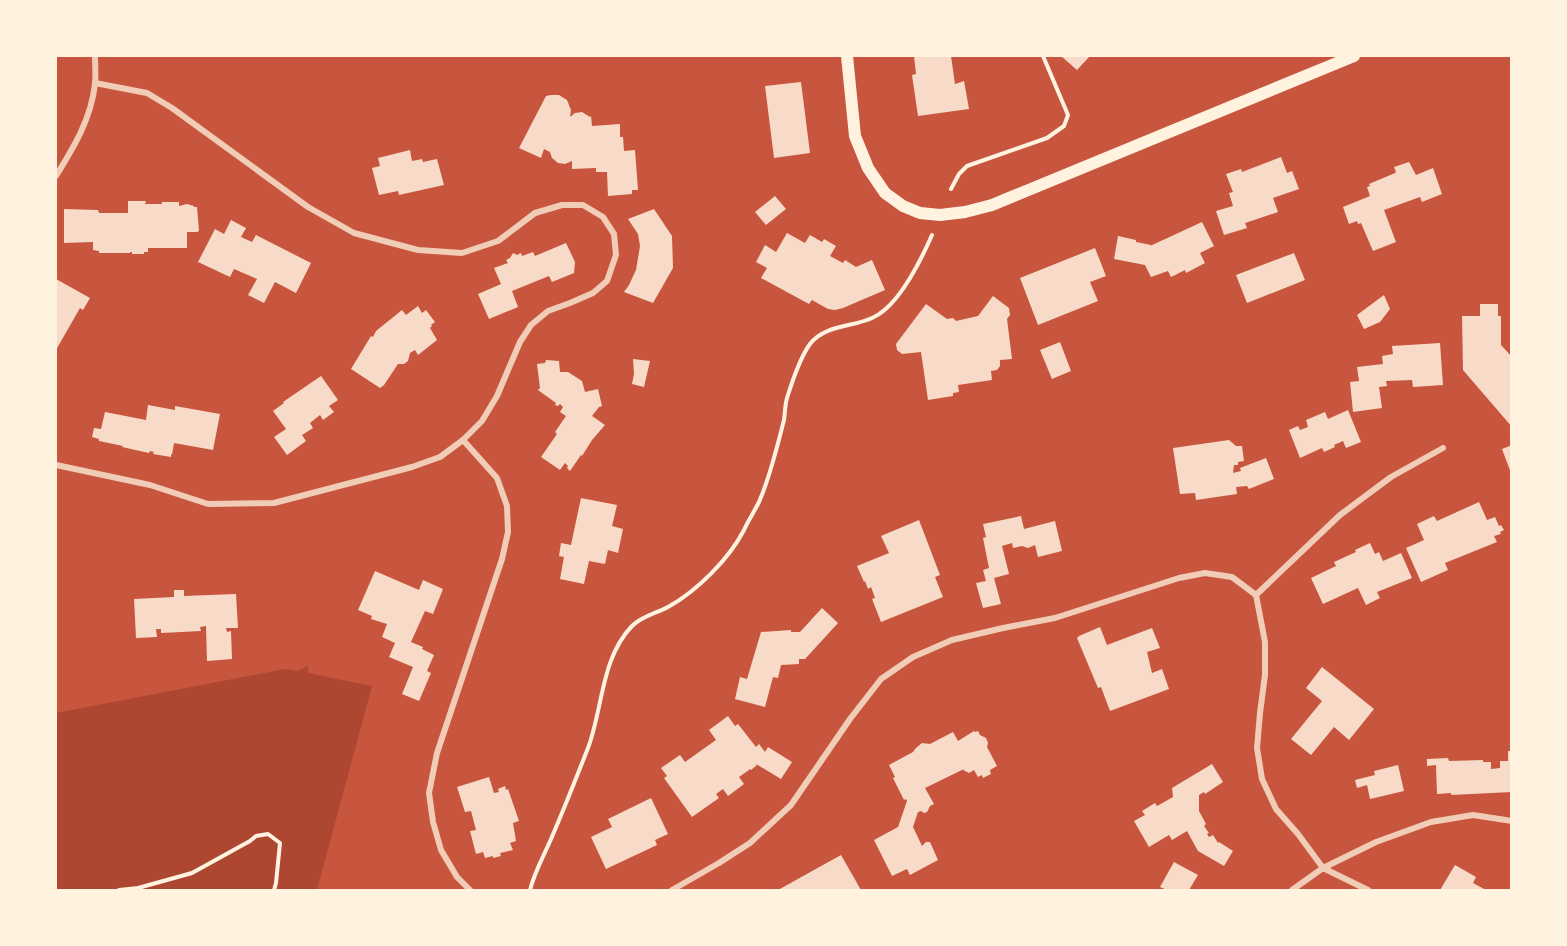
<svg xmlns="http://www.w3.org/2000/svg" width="1567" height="946" viewBox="0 0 1567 946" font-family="'Roboto Serif',serif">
  <rect width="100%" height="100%" fill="#c8553d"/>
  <polygon fill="#ae4732" points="308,666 308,673 372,686 317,890 56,890 56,713 285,669 298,671"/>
  <g fill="#f7dbc8">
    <polygon points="914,56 951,56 955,84 964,81 969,109 918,116 912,75 916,74"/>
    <polygon points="1061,56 1090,56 1077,70"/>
    <polygon points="801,82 810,153 774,158 765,86"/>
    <polygon points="551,95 559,95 567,100 571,110 570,117 575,113 582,112 590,117 591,116 592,126 620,124 620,137 623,137 624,151 635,150 638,190 632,190 632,194 608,196 607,172 596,172 596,168 572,169 572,161 565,164 558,163 552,158 550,152 544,149 541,158 519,148 546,96"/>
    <polygon points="410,150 412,161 422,159 423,162 437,159 444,185 399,195 398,191 379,195 372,168 380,166 378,158"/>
    <polygon points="1281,157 1287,173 1292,171 1299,189 1273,198 1278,212 1245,223 1247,228 1224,235 1216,211 1233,206 1229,193 1233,192 1226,174 1241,169 1242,172"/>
    <polygon points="1409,162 1416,175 1433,168 1442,194 1422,202 1420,197 1384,210 1396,242 1373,251 1361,223 1358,224 1357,221 1349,224 1343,207 1370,196 1367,187 1370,186 1369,184 1395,173 1396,172 1394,167"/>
    <polygon points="775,196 786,209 766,225 755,212"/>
    <polygon points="128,201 146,201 145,204 162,204 162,202 179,202 179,206 187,204 194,206 194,207 197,207 199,231 197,232 187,232 187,248 148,248 148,252 144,252 144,254 132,254 132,252 130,252 130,253 99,253 99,251 93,250 93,242 64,243 64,209 98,210 99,213 128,213"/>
    <polygon points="654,209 672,236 673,268 653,303 624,292 629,285 636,270 640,246 638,234 628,219"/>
    <polygon points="231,220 246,228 241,237 252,242 256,235 311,263 296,293 275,282 264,303 248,295 257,279 234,269 230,277 198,262 215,229 224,234"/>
    <polygon points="1202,222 1214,246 1200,253 1205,263 1186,273 1185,270 1171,277 1168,271 1151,277 1145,265 1114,259 1118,236 1136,240 1136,242 1151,245 1150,246"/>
    <polygon points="787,233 805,243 810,235 822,242 824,239 836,246 830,256 843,263 845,260 856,267 872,260 885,290 843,308 835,310 828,309 812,300 809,304 761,278 767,268 756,262 765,245 776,252"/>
    <polygon points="566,243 575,262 574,273 552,282 549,276 512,291 518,307 489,319 478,294 501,284 494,268 508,263 506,260 510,258 513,253 517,255 521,253 522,256 533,252 535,256"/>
    <polygon points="1095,248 1106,276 1090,282 1098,301 1038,325 1020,278"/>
    <polygon points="1294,253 1305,280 1247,303 1236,275"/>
    <polygon points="56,279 90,298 83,310 80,308 56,350"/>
    <polygon points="1384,295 1390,309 1380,322 1364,329 1357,315"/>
    <polygon points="993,296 1009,308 1010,315 1007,319 1012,359 1000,360 1000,366 997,370 991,371 992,380 958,385 959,392 953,393 953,396 928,400 921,352 902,354 897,350 896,344 926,304 947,319 953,318 956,321 978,316"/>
    <polygon points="1480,304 1498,304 1498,316 1501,316 1501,345 1512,357 1512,427 1463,370 1462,316 1480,316"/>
    <polygon points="418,306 422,313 426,310 435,322 431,325 432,326 430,328 437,340 418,355 415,350 410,353 408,361 404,364 398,364 384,385 380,388 351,369 371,336 373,337 376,331 402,310 406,315"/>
    <polygon points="1060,342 1071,371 1052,379 1040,350"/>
    <polygon points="1440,343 1443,385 1413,387 1412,380 1386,381 1387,386 1379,387 1382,408 1353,412 1350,382 1359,381 1357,367 1383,364 1382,356 1393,354 1392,346"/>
    <polygon points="633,359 650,361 644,387 632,384 634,374"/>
    <polygon points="546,360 559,361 560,372 568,372 582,381 585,392 598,389 602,406 599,407 592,416 605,425 592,440 582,456 581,455 570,471 567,468 568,466 565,463 560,470 541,457 557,434 555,432 566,416 560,412 563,407 560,404 558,406 555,405 556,403 538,390 540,388 537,364 545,363"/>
    <polygon points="321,376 338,400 329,406 334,412 323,420 320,415 310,423 313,428 302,435 306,441 287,455 274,437 286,429 273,411 284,403 283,402"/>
    <polygon points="148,405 175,410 175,406 220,414 213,450 174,443 172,455 171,454 171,457 153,454 154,452 150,451 149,453 122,447 123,446 99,441 99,439 92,437 94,428 101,429 105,412 146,420"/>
    <polygon points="1348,410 1361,442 1346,448 1343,441 1334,445 1335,447 1324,452 1322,448 1300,458 1289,430 1298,426 1300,430 1308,427 1306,420 1325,412 1328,419"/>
    <polygon points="1229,440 1236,446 1242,446 1244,461 1238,462 1238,465 1234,465 1233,473 1241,471 1240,468 1266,458 1274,479 1249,489 1247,486 1236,487 1237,494 1196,500 1195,493 1180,494 1173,448"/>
    <polygon points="1512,445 1512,473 1511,473 1502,449"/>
    <polygon points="581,498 617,505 612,526 623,529 618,553 608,550 605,564 589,561 584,584 560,579 564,557 559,556 561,543 571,545"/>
    <polygon points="1479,502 1487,520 1495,517 1499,526 1501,525 1504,530 1500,532 1501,534 1494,536 1497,542 1445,563 1448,570 1421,582 1406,548 1424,540 1417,524 1434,516 1437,521"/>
    <polygon points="1021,516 1024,529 1055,521 1062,551 1038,557 1035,545 1028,548 1022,546 1013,548 1012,543 1002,546 1009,574 994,578 1001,604 983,608 976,583 986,581 983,570 989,568 983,538 986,537 983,524"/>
    <polygon points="919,520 940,575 935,577 943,597 881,622 872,599 875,598 871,587 868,589 865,581 864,582 857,566 889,553 881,536"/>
    <polygon points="1370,543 1375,554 1379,552 1383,561 1401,553 1412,578 1377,592 1380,598 1366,605 1358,588 1323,604 1311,578 1336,566 1334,562 1356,552 1355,550"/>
    <polygon points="375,571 419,590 423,580 443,589 433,614 425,611 411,642 423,647 422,649 434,655 427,671 431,673 419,701 402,694 413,667 389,657 395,643 382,637 387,624 371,619 372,616 358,610"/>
    <polygon points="174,590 184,590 184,596 236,594 238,628 226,628 227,632 231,631 232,659 207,661 206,626 200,627 201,631 161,633 161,629 156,629 157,637 136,638 134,599 174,597"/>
    <polygon points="822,608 838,623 805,659 799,659 799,664 781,665 778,678 773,677 765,707 735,699 740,677 747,679 761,632 791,630 791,632 800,632"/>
    <polygon points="1100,627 1107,645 1152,628 1160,648 1147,652 1152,673 1162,669 1169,689 1110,711 1101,687 1098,688 1077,638 1079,636"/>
    <polygon points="1322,667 1374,709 1349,740 1334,727 1311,755 1291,739 1322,701 1306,688"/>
    <polygon points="728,716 735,726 738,724 756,747 759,744 765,752 768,747 792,762 781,779 756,764 757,765 751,770 749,769 749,770 739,777 744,784 728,796 723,789 716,794 719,798 692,817 664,778 667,776 661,768 680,755 685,762 716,740 709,730"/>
    <polygon points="974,731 975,732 978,731 980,735 986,738 988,743 987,747 997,766 990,770 991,774 983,778 982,775 978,777 974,770 969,773 963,770 964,769 925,788 934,804 930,806 927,812 924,813 921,811 918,812 913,827 922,846 926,842 930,842 938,860 910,875 907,869 892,876 874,840 898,827 907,801 906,799 904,800 893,778 895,777 889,765 913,752 916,748 922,743 930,744 953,732 958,741"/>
    <polygon points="1508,751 1512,751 1512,792 1451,795 1451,793 1437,794 1436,765 1427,766 1427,759 1448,758 1449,761 1483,760 1483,762 1491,762 1491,769 1500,768 1500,761 1508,761"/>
    <polygon points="1212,764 1223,782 1205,794 1204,792 1199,795 1199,811 1206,824 1204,826 1209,833 1207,834 1209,837 1213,835 1218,843 1219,842 1233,851 1224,866 1198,851 1187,831 1172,840 1169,835 1149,847 1134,821 1145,815 1142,811 1155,803 1157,806 1173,797 1172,788"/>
    <polygon points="1398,765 1404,791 1370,799 1367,785 1357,788 1355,780 1375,775 1374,771"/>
    <polygon points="489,777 494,793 499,792 498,789 505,786 506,790 508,789 519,821 513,823 516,841 510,843 513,850 500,853 501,856 493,858 493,856 485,858 483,852 476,854 470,831 476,830 471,811 465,812 457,787"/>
    <polygon points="651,798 668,834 655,840 657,845 606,869 591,837 612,827 608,819"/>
    <polygon points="841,855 861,890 778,890"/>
    <polygon points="1174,862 1198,875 1189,890 1167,890 1160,887"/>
    <polygon points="1455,865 1476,877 1473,883 1486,890 1440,890"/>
  </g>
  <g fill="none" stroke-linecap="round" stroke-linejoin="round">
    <g stroke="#fff3e0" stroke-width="4">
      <polyline points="951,189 959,174 967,166 1047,138 1064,126 1068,115 1043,56"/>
      <polyline points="119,890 138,888 192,873 250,841 256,836 268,834 280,843 276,883 274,890"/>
      <path d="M530 890C535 870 546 852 554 832 566 804 577 776 588 748 603 708 601 658 632 626 642 616 657 613 668 607 697 591 729 559 744 530 748 521 754 512 759 502 770 477 777 447 784 420 785 413 785 405 787 398 792 382 801 356 810 344 824 325 853 327 872 318 898 307 921 260 932 235"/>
    </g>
    <g stroke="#f1ccb7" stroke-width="6">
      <path d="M56 176C74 147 91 119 95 84 96 75 95 65 95 56"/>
      <polyline points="463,440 497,478 507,506 508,532 502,559 437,753 429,793 433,822 441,850 457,877 470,890"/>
      <polyline points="56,465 150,485 208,504 274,503 412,467 440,457 463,440 482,421 497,396 520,342 531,325 548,311 570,303 593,293 607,281 616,255 614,234 603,217 583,205 562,205 535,213 498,241 462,253 418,250 354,233 308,207 172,108 147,93 95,83"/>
      <polyline points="1256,595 1340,515 1391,477 1443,448"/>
      <polyline points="672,890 719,863 750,843 791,805 850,719 881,679 913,657 952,640 1003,628 1055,618 1179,578 1205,573 1232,577 1256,595 1265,642 1265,675 1260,713 1257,748 1262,779 1276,809 1298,834 1323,868 1368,890"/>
      <polyline points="1292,890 1323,868 1376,842 1431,822 1473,815 1512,821"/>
    </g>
    <polyline stroke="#fff3e0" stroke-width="12" points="847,56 855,136 868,168 885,193 903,206 920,213 940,215 965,212 992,205 1354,56"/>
  </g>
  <rect width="1567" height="946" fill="none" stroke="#fff3e0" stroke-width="114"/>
</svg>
